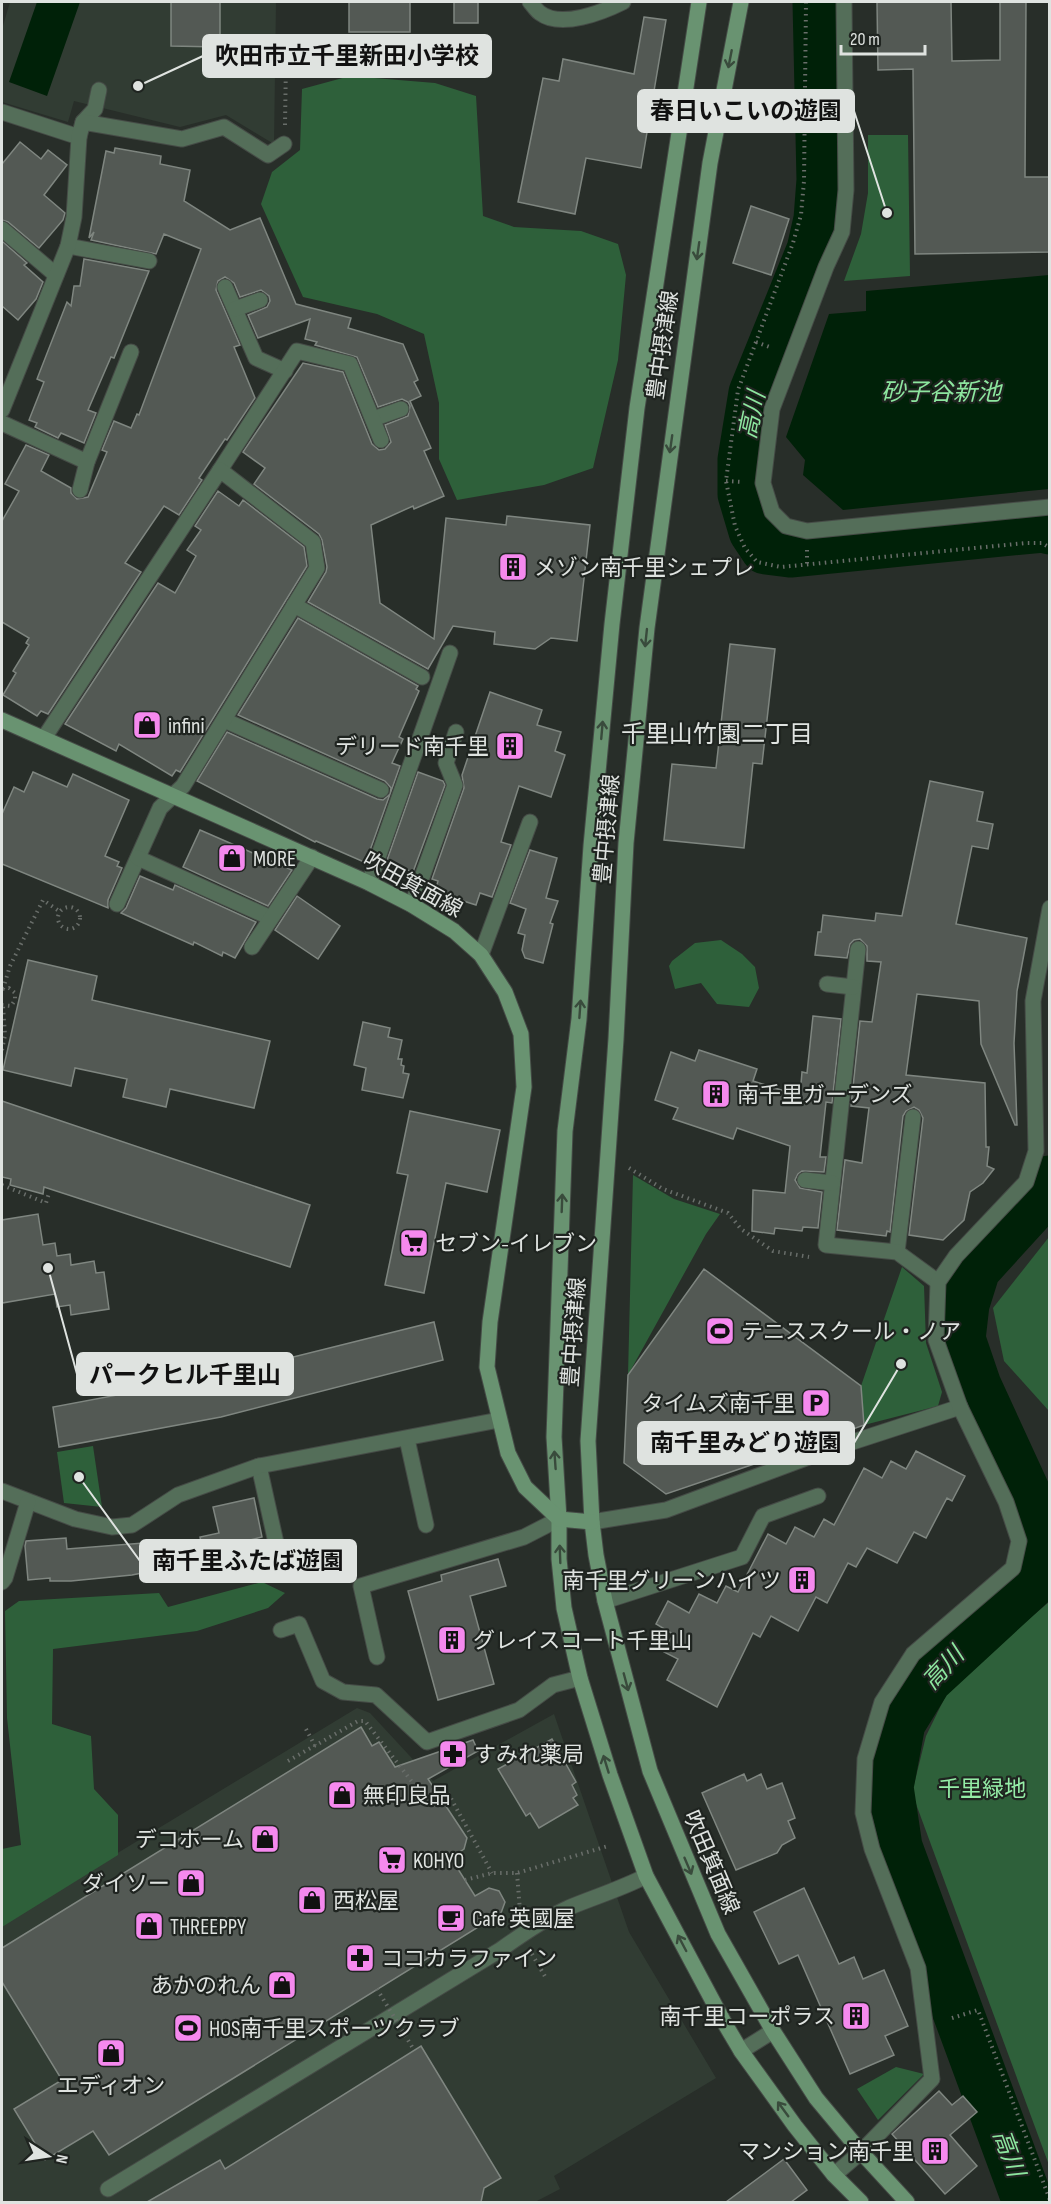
<svg xmlns="http://www.w3.org/2000/svg" width="1051" height="2204" viewBox="0 0 1051 2204" font-family="'Sofia Sans Condensed','Noto Sans JP',sans-serif">
  <rect width="100%" height="100%" fill="#282e29"/>
  <g fill="#313c33">
    <polygon points="10,2 276,2 274,144 226,115 180,127 74,101 68,122 2,102 2,29"/>
    <polygon points="357,1708 370,1713 433,1781 554,1714 629,1932 716,2078 554,2176 560,2189 535,2202 2,2202 2,1923"/>
  </g>
  <g fill="#2e603a">
    <polygon points="350,76 435,83 476,96 483,216 514,227 581,231 618,244 626,275 618,360 593,468 544,485 457,500 439,459 439,403 424,334 377,314 303,297 261,204 272,172 300,150 302,89"/>
    <polygon points="868,135 908,135 910,276 844,281 861,234 868,193"/>
    <polygon points="721,940 742,954 755,967 759,988 749,1007 717,1004 701,983 675,989 669,966 672,961 695,943"/>
    <polygon points="633,1175 674,1199 720,1214 706,1234 628,1375"/>
    <polygon points="1049,1237 1049,1411 1004,1361 993,1308"/>
    <polygon points="902,1267 924,1286 926,1343 942,1392 938,1406 864,1425 861,1386"/>
    <polygon points="93,1446 102,1507 64,1503 57,1452"/>
    <polygon points="262,1582 285,1593 268,1608 197,1631 53,1649 52,1724 91,1736 94,1789 118,1815 118,1855 2,1927 2,1849 21,1845 7,1718 5,1611 19,1601 159,1593 168,1607"/>
    <polygon points="1049,1602 1049,2165 912,1793 926,1736 951,1685"/>
    <polygon points="896,2067 924,2074 878,2120 857,2089"/>
  </g>
  <g fill="#002108">
    <polygon points="37,2 80,2 47,96 9,82"/>
    <polygon points="1049,275 1049,489 843,510 803,475 805,460 786,437 829,314 866,311 866,291"/>
  </g>
  <g fill="none" stroke-linecap="round" stroke-linejoin="round">
    <g stroke="#002108" stroke-width="51">
      <polyline points="818,2 822,180 819,219 812,250 754,393 743,460 743,494 754,531 766,549 790,552 1043,527 1050,529"/>
      <polyline points="1028,2202 897,1847 888,1787 900,1723 927,1679 1030,1584 1041,1569 1045,1545 1038,1521 976,1386 960,1339 964,1304 975,1269 1047,1190 1050,1181"/>
    </g>
  </g>
  <g fill="#535954" stroke="#7f8680" stroke-width="1.5">
    <polygon points="171,2 220,2 220,47 171,46"/>
    <rect x="349" y="2" width="61" height="30"/>
    <rect x="454" y="2" width="24" height="21"/>
    <polygon points="877,2 951,2 952,61 1000,60 1000,2 1026,2 1025,177 1050,177 1050,252 915,254 913,69 878,70"/>
    <polygon points="644,17 666,20 641,168 586,158 575,214 518,202 543,78 559,81 563,59 634,74"/>
    <polygon points="20,142 41,159 48,150 67,165 44,195 65,213 63,220 39,248 8,222 2,220 2,164"/>
    <polygon points="115,148 161,156 160,164 190,170 184,201 230,230 260,218 296,304 351,318 348,328 403,344 418,380 414,382 421,396 410,401 431,448 424,451 444,496 414,509 413,506 371,525 380,603 434,639 446,518 506,525 507,516 590,525 577,641 551,638 535,649 494,644 495,632 453,626 428,669 308,602 326,572 327,567 322,540 319,534 254,484 265,468 243,452 303,363 343,372 372,444 379,450 385,449 391,442 385,425 408,416 410,406 408,402 402,399 378,407 357,357 315,345 317,342 305,339 310,319 258,338 248,315 267,307 270,301 269,296 261,290 240,297 234,283 225,277 218,281 216,290 240,345 234,347 255,398 227,440 225,439 199,478 202,480 179,515 164,506 125,563 141,572 48,714 41,711 37,716 3,695 16,673 13,671 29,645 26,643 29,638 2,622 2,521 19,491 5,484 26,445 49,455 41,471 71,488 71,493 77,499 88,497 107,452 102,450 114,421 131,428 137,414 139,415 201,249 164,234 156,254 91,240 94,232 89,238 106,151 114,153"/>
    <polygon points="751,206 789,219 771,275 733,263"/>
    <polygon points="2,241 27,263 24,265 43,282 36,299 18,320 2,306"/>
    <polygon points="84,259 149,271 114,358 111,357 88,410 96,413 84,443 61,433 58,438 35,427 37,423 29,420 44,382 37,379 67,302 71,306 74,286 80,286"/>
    <polygon points="218,491 239,506 243,500 304,547 307,566 180,772 176,770 172,776 119,744 116,751 65,724 158,583 175,593 196,556 187,550 201,530 195,526"/>
    <polygon points="298,618 418,686 416,689 419,691 399,737 403,739 392,763 400,766 368,856 366,856 364,862 316,841 315,842 197,781 227,732 377,799 383,800 390,794 391,788 385,781 238,715"/>
    <polygon points="730,644 775,649 762,764 753,763 744,848 664,840 672,764 716,768"/>
    <polygon points="490,692 542,710 537,725 561,732 555,751 565,755 551,797 519,786 501,842 511,845 492,897 480,893 476,905 435,892 438,881 432,879 464,788 462,775"/>
    <polygon points="33,772 67,787 73,774 129,800 105,856 119,862 117,866 122,868 108,900 108,908 2,864 2,814 14,787 24,792"/>
    <polygon points="418,772 443,781 445,785 413,872 386,863"/>
    <polygon points="930,781 983,792 977,821 993,824 988,849 972,846 956,924 1027,938 1017,991 1014,1043 1017,1125 1015,1125 981,1044 979,1001 917,994 906,1075 985,1083 986,1147 989,1147 987,1166 994,1169 983,1183 970,1192 964,1220 943,1240 909,1235 923,1118 919,1110 914,1107 906,1111 903,1116 890,1232 887,1231 886,1236 837,1230 845,1160 862,1163 869,1108 851,1106 860,1021 872,1022 881,962 867,961 867,946 860,939 854,940 850,944 847,958 815,955 818,932 821,932 823,915 875,921 876,913 902,916"/>
    <polygon points="200,830 292,870 268,906 183,867"/>
    <polygon points="530,850 557,858 546,898 558,901 550,923 553,924 543,963 525,958 522,950 525,935 518,933 526,909 510,903"/>
    <polygon points="140,876 173,890 175,885 256,922 235,958 223,952 222,956 194,942 193,945 121,913 126,908"/>
    <polygon points="297,896 340,926 318,959 275,930"/>
    <polygon points="28,960 97,976 92,1000 270,1041 254,1108 170,1089 166,1107 123,1097 127,1079 75,1068 71,1086 3,1070"/>
    <polygon points="813,1016 841,1019 832,1103 826,1102 820,1157 826,1157 824,1172 802,1171 798,1174 795,1180 800,1188 822,1192 818,1228 803,1227 802,1231 775,1228 774,1234 752,1231 753,1190 785,1193 790,1146 737,1128 733,1139 673,1119 678,1108 655,1100 671,1052 695,1061 699,1050 757,1069 753,1081 800,1096 802,1072 807,1073"/>
    <polygon points="363,1022 390,1028 388,1037 402,1040 398,1059 402,1059 401,1065 404,1066 403,1073 409,1074 403,1098 362,1090 366,1068 354,1065"/>
    <polygon points="2,1101 310,1205 290,1267 44,1187 43,1194 10,1185 11,1179 2,1177"/>
    <polygon points="410,1111 500,1130 487,1192 446,1183 424,1293 385,1285 408,1175 397,1173"/>
    <polygon points="38,1214 43,1245 55,1243 57,1256 70,1254 71,1265 94,1261 96,1273 104,1272 109,1309 71,1315 70,1305 57,1307 55,1294 2,1303 2,1220"/>
    <polygon points="704,1269 861,1386 864,1425 796,1450 777,1437 757,1463 666,1494 624,1463 628,1375"/>
    <polygon points="434,1322 443,1360 221,1417 59,1447 53,1407 213,1377"/>
    <polygon points="916,1451 965,1476 952,1501 947,1498 926,1538 914,1532 897,1563 867,1548 856,1567 848,1563 827,1603 816,1597 798,1631 771,1616 760,1637 753,1633 717,1707 667,1680 678,1659 664,1652 673,1634 656,1624 668,1601 689,1613 699,1594 717,1603 726,1586 738,1592 768,1534 786,1544 795,1527 814,1537 824,1519 834,1525 864,1468 882,1478 891,1461 906,1469"/>
    <polygon points="254,1498 262,1537 246,1541 254,1575 221,1582 220,1576 206,1579 203,1561 132,1575 71,1581 50,1581 50,1578 28,1580 25,1546 26,1541 66,1538 67,1549 156,1542 157,1548 201,1542 200,1537 219,1533 213,1507"/>
    <polygon points="498,1559 506,1586 470,1596 494,1684 438,1700 408,1591 442,1581 441,1575"/>
    <polygon points="361,1727 372,1746 379,1742 395,1767 473,1740 478,1751 428,1779 467,1838 464,1849 451,1858 475,1896 489,1888 499,1891 505,1902 501,1913 109,2155 93,2131 45,2160 14,2109 62,2080 2,1982 2,1948"/>
    <polygon points="552,1739 576,1782 572,1785 577,1795 573,1798 578,1805 539,1828 530,1813 526,1816 498,1769"/>
    <polygon points="744,1774 747,1781 761,1774 767,1789 782,1783 795,1818 788,1821 795,1838 782,1845 777,1853 736,1870 702,1793"/>
    <polygon points="804,1888 839,1964 854,1957 863,1979 884,1970 908,2026 885,2036 894,2055 850,2074 798,1955 779,1964 754,1912"/>
    <polygon points="421,2046 501,2178 484,2188 481,2202 147,2202 220,2160 225,2169"/>
    <polygon points="939,2091 952,2105 963,2096 977,2112 950,2135 977,2166 945,2194 892,2134"/>
    <polygon points="784,2159 807,2190 791,2202 726,2202"/>
  </g>
  <g fill="none" stroke-linecap="round" stroke-linejoin="round">
    <g stroke="#454b46" stroke-width="17">
      <g id="lane">
        <polyline points="83,122 95,109 99,90"/>
        <polyline points="412,905 455,785 446,763 456,732"/>
        <polyline points="897,1252 913,1117"/>
        <polyline points="605,1601 742,1557 763,1516 818,1496"/>
        <polyline points="281,1630 299,1624 323,1681 343,1692 376,1695 427,1742 519,1710 553,1685 580,1678"/>
        <polyline points="377,1657 361,1586 524,1537 559,1519"/>
        <path d="M108 2189 500 1950C521 1935 544 1919 568 1908 594 1897 621 1889 646 1876"/>
      </g>
    </g>
    <g stroke="#454b46" stroke-width="17">
      <g id="street">
        <path d="M530 2C533 5 536 10 540 13 561 29 603 12 623 2"/>
        <polyline points="844,2 846,190 842,232 826,267 772,409 763,483 772,512 786,526 807,531 1050,507"/>
        <polyline points="2,112 79,137"/>
        <polyline points="2,229 56,275"/>
        <polyline points="68,246 149,261"/>
        <polyline points="225,287 256,358 285,371"/>
        <polyline points="235,309 260,300"/>
        <polyline points="2,410 68,246 74,217 79,137 83,122 182,139 224,127 268,155 284,144"/>
        <polyline points="373,419 401,409"/>
        <polyline points="2,423 87,462"/>
        <polyline points="220,470 297,351 350,364 381,440"/>
        <polyline points="80,490 87,462 131,352"/>
        <polyline points="294,605 422,677"/>
        <polyline points="224,720 381,790"/>
        <polyline points="44,738 220,470 313,542 317,568 183,786 160,808 117,904"/>
        <polyline points="138,858 271,918"/>
        <polyline points="369,883 450,653"/>
        <polyline points="252,947 312,857"/>
        <polyline points="858,949 826,1245 897,1252 938,1282"/>
        <polyline points="481,955 530,822"/>
        <polyline points="827,984 853,987"/>
        <polyline points="805,1180 832,1183"/>
        <polyline points="407,1439 426,1525"/>
        <polyline points="259,1466 282,1570"/>
        <polyline points="2,1491 75,1519 112,1527 132,1525 178,1495 259,1466 499,1420"/>
        <polyline points="592,1522 666,1510 825,1451 960,1407"/>
        <polyline points="2,1582 5,1578 28,1502"/>
        <polyline points="741,2051 773,2031"/>
        <polyline points="834,2175 861,2152 932,2079 918,1968 872,1849 863,1813 865,1759 882,1702 913,1654 1013,1568 1019,1541 1006,1502 960,1407 936,1340 938,1282 956,1256 1026,1182 1036,1151 1033,1001 1050,908"/>
      </g>
    </g>
    <g stroke="#454b46" stroke-width="17">
      <g id="secondary">
        <polyline points="699,2 637,408 612,624 591,846 579,1019 565,1131 554,1437 559,1519 559,1559 564,1608 580,1678 610,1775 646,1876 725,2024 741,2051 795,2126 834,2175 861,2202"/>
        <polyline points="741,2 710,163 647,628 626,843 616,1039 588,1441 592,1522 596,1555 605,1601 650,1771 718,1934 773,2031 816,2098 861,2152 907,2202"/>
        <polyline points="2,720 369,883 412,905 454,931 481,955 505,992 521,1034 524,1087 490,1322 487,1367 508,1453 525,1487 559,1519 592,1522"/>
      </g>
    </g>
    <g stroke="#696e6a" stroke-width="4" stroke-dasharray="1.5 4.5" stroke-linecap="butt">
      <polyline points="806,2 804,181 801,215 793,243 738,390 726,481 735,526 745,548 757,562 781,567 1026,543 1042,543 1050,548"/>
      <polyline points="285,125 286,61 326,55"/>
      <polyline points="756,342 772,348"/>
      <polyline points="726,481 743,482"/>
      <polyline points="807,550 807,564"/>
      <circle cx="69" cy="918" r="11"/>
      <polyline points="3,989 10,966 43,900 59,911"/>
      <polyline points="2,1005 11,1006 15,1000 15,993 9,988 3,989"/>
      <polyline points="2,1050 5,1035 3,1006"/>
      <polyline points="629,1168 663,1189 728,1213 741,1229 773,1251 809,1257"/>
      <polyline points="2,1185 46,1203 49,1193"/>
      <polyline points="306,1729 315,1746"/>
      <polyline points="288,1761 358,1721 365,1721 416,1787 448,1793 492,1873"/>
      <polyline points="517,1873 520,1911"/>
      <polyline points="465,1880 492,1873 517,1873 608,1846"/>
      <polyline points="532,1954 547,1980"/>
      <polyline points="952,2018 978,2010 1050,2200"/>
    </g>
    <use href="#lane" stroke="#546e59" stroke-width="15"/>
    <use href="#street" stroke="#546e59" stroke-width="15"/>
    <use href="#secondary" stroke="#699371" stroke-width="15"/>
    <polyline stroke="#696e6a" stroke-width="4" stroke-dasharray="1.5 4.5" stroke-linecap="butt" points="377,1989 414,2050"/>
  </g>
  <defs><path id="oneway-shaft" d="M-6 0H5M1.5-3L5.5 0L1.5 3" fill="none" stroke-width="1.6" stroke-linecap="round" stroke-linejoin="round" transform="scale(1.5)"/></defs>
  <g stroke="#394b3c">
    <use href="#oneway-shaft" transform="translate(730 59) rotate(101)"/>
    <use href="#oneway-shaft" transform="translate(698 251) rotate(98)"/>
    <use href="#oneway-shaft" transform="translate(671 444) rotate(98)"/>
    <use href="#oneway-shaft" transform="translate(646 638) rotate(96)"/>
    <use href="#oneway-shaft" transform="translate(602 730) rotate(-85)"/>
    <use href="#oneway-shaft" transform="translate(580 1009) rotate(-86)"/>
    <use href="#oneway-shaft" transform="translate(562 1203) rotate(-88)"/>
    <use href="#oneway-shaft" transform="translate(555 1460) rotate(-94)"/>
    <use href="#oneway-shaft" transform="translate(560 1554) rotate(-92)"/>
    <use href="#oneway-shaft" transform="translate(626 1682) rotate(75)"/>
    <use href="#oneway-shaft" transform="translate(606 1764) rotate(-107)"/>
    <use href="#oneway-shaft" transform="translate(688 1866) rotate(67)"/>
    <use href="#oneway-shaft" transform="translate(682 1943) rotate(-118)"/>
    <use href="#oneway-shaft" transform="translate(783 2109) rotate(-126)"/>
  </g>
  <defs>
    <g id="building-square" transform="scale(1.5)"><rect x="-9" y="-9" width="18" height="18" rx="4" fill="#f589ee" stroke="#1f2420"/><path d="M-4-6H4V6H1V3H-1V6H-4ZM-2.5-4.3h1.7v1.8h-1.7ZM.8-4.3h1.7v1.8H.8ZM-2.5-1h1.7V.8h-1.7ZM.8-1h1.7V.8H.8Z" fill="#111"/></g>
    <g id="shop-square" transform="scale(1.5)"><rect x="-9" y="-9" width="18" height="18" rx="4" fill="#f589ee" stroke="#1f2420"/><path d="M-5-2.5h2.3a2.7 3.5 0 0 1 5.4 0H5L5.5 6h-11ZM-1.5-2.5h3a1.5 2.3 0 0 0-3 0Z" fill="#111"/></g>
    <g id="supermarket-square" transform="scale(1.5)"><rect x="-9" y="-9" width="18" height="18" rx="4" fill="#f589ee" stroke="#1f2420"/><path d="M-6-5.5h2.5l.6 2H6L4.5 2H-2.5L-4.4-4H-6ZM-1.5 3.2a1.3 1.3 0 1 0 .1 0ZM3 3.2a1.3 1.3 0 1 0 .1 0Z" fill="#111"/></g>
    <g id="stadium-square" transform="scale(1.5)"><rect x="-9" y="-9" width="18" height="18" rx="4" fill="#f589ee" stroke="#1f2420"/><path d="M0-5a6.5 5 0 1 0 0 10a6.5 5 0 1 0 0-10ZM-3.5-1.8h7v3.6h-7Z" fill="#111"/></g>
    <g id="parking-square" transform="scale(1.5)"><rect x="-9" y="-9" width="18" height="18" rx="4" fill="#f589ee" stroke="#1f2420"/><path d="M-3.5-5.5H1a3.5 3.5 0 0 1 0 7H-1V5.5H-3.5ZM-1-3.4V-.6H.8a1.4 1.4 0 0 0 0-2.8Z" fill="#111"/></g>
    <g id="pharmacy-square" transform="scale(1.5)"><rect x="-9" y="-9" width="18" height="18" rx="4" fill="#f589ee" stroke="#1f2420"/><path d="M-2-6h4v4h4v4h-4v4h-4v-4h-4v-4h4Z" fill="#111"/></g>
    <g id="cafe-square" transform="scale(1.5)"><rect x="-9" y="-9" width="18" height="18" rx="4" fill="#f589ee" stroke="#1f2420"/><path d="M-5.5-4.5H6V0H3Q3 3.5 0 3.5H-2.5Q-5.5 3.5-5.5 0ZM3-3.2v2h1.7v-2ZM-6 4.5H4V6H-6Z" fill="#111"/></g>
  </defs>
  <g fill-rule="evenodd">
    <use href="#building-square" x="513" y="567"/>
    <use href="#shop-square" x="147" y="725"/>
    <use href="#building-square" x="510" y="746"/>
    <use href="#shop-square" x="232" y="858"/>
    <use href="#building-square" x="716" y="1094"/>
    <use href="#supermarket-square" x="414" y="1243"/>
    <use href="#stadium-square" x="720" y="1331"/>
    <use href="#parking-square" x="816" y="1403"/>
    <use href="#building-square" x="802" y="1580"/>
    <use href="#building-square" x="452" y="1640"/>
    <use href="#pharmacy-square" x="453" y="1754"/>
    <use href="#shop-square" x="342" y="1795"/>
    <use href="#shop-square" x="265" y="1839"/>
    <use href="#supermarket-square" x="392" y="1860"/>
    <use href="#shop-square" x="191" y="1883"/>
    <use href="#shop-square" x="312" y="1900"/>
    <use href="#cafe-square" x="451" y="1918"/>
    <use href="#shop-square" x="149" y="1926"/>
    <use href="#pharmacy-square" x="360" y="1958"/>
    <use href="#shop-square" x="282" y="1985"/>
    <use href="#building-square" x="856" y="2016"/>
    <use href="#stadium-square" x="188" y="2028"/>
    <use href="#shop-square" x="111" y="2053"/>
    <use href="#building-square" x="935" y="2151"/>
  </g>
  <g text-anchor="middle" stroke-width="4.5" stroke-linejoin="round" paint-order="stroke">
    <g font-size="22" fill="#dfe3e0" stroke="#1f2420">
      <text transform="translate(662 345) rotate(-82)" y="8">豊中摂津線</text>
      <text transform="translate(606 829) rotate(-85)" y="8">豊中摂津線</text>
      <text transform="translate(413 884) rotate(29)" y="8">吹田箕面線</text>
      <text transform="translate(573 1332) rotate(-86)" y="8">豊中摂津線</text>
      <text transform="translate(712 1862) rotate(67)" y="8">吹田箕面線</text>
    </g>
    <g font-size="22" fill="#dfe3e0" stroke="#1f2420" text-anchor="start">
      <text x="534" y="575">メゾン南千里シェプレ</text>
      <text x="168" y="733">infini</text>
      <text x="489" y="754" text-anchor="end">デリード南千里</text>
      <text x="253" y="866">MORE</text>
      <text x="737" y="1102">南千里ガーデンズ</text>
      <text x="435" y="1251">セブン-イレブン</text>
      <text x="741" y="1339">テニススクール・ノア</text>
      <text x="795" y="1411" text-anchor="end">タイムズ南千里</text>
      <text x="781" y="1588" text-anchor="end">南千里グリーンハイツ</text>
      <text x="473" y="1648">グレイスコート千里山</text>
      <text x="474" y="1762">すみれ薬局</text>
      <text x="363" y="1803">無印良品</text>
      <text x="244" y="1847" text-anchor="end">デコホーム</text>
      <text x="413" y="1868">KOHYO</text>
      <text x="170" y="1891" text-anchor="end">ダイソー</text>
      <text x="333" y="1908">西松屋</text>
      <text x="472" y="1926">Cafe 英國屋</text>
      <text x="170" y="1934">THREEPPY</text>
      <text x="381" y="1966">ココカラファイン</text>
      <text x="261" y="1993" text-anchor="end">あかのれん</text>
      <text x="835" y="2024" text-anchor="end">南千里コーポラス</text>
      <text x="209" y="2036">HOS南千里スポーツクラブ</text>
      <text x="111" y="2093" text-anchor="middle">エディオン</text>
      <text x="914" y="2159" text-anchor="end">マンション南千里</text>
    </g>
    <g font-size="22" fill="#95eea7" stroke="#1f2420">
      <text x="982" y="1796">千里緑地</text>
    </g>
    <g font-size="24" font-style="italic" fill="#8de69f" stroke="#1f2420">
      <text x="941" y="400">砂子谷新池</text>
      <text transform="translate(752 415) rotate(-78)" y="8">高川</text>
      <text transform="translate(943 1668) rotate(-47)" y="8">高川</text>
      <text transform="translate(1009 2153) rotate(70)" y="8">高川</text>
    </g>
    <g font-size="24" fill="#dfe3e0" stroke="#1f2420">
      <text x="717" y="742">千里山竹園二丁目</text>
    </g>
  </g>
  <path fill="none" stroke="#dfe3e0" stroke-width="2" d="M138 86L203 56M887 213L854 111M48 1268L77 1374M901 1364L854 1443M79 1477L140 1561"/>
  <g fill="#dfe3e0" stroke="#1f2420" stroke-width="2">
    <circle cx="138" cy="86" r="6"/>
    <circle cx="887" cy="213" r="6"/>
    <circle cx="48" cy="1268" r="6"/>
    <circle cx="901" cy="1364" r="6"/>
    <circle cx="79" cy="1477" r="6"/>
  </g>
  <g fill="#dfe3e0" stroke="#dfe3e0" stroke-width="2">
    <rect x="203" y="35" width="288" height="42" rx="6"/>
    <rect x="638" y="90" width="216" height="42" rx="6"/>
    <rect x="77" y="1353" width="216" height="42" rx="6"/>
    <rect x="638" y="1422" width="216" height="42" rx="6"/>
    <rect x="140" y="1540" width="216" height="42" rx="6"/>
  </g>
  <g font-size="24" text-anchor="middle" font-weight="bold" fill="#111">
    <text x="347" y="64">吹田市立千里新田小学校</text>
    <text x="746" y="119">春日いこいの遊園</text>
    <text x="185" y="1383">パークヒル千里山</text>
    <text x="746" y="1451">南千里みどり遊園</text>
    <text x="248" y="1569">南千里ふたば遊園</text>
  </g>
  <rect width="1051" height="2204" fill="none" stroke="#dfe3e0" stroke-width="6"/>
  <g transform="translate(48 2156) rotate(102)" stroke="#1f2420" stroke-width="4.5" paint-order="stroke">
  <path d="M0-4.5L10 22L0 15L-10 22Z" fill="#dfe3e0"/>
  <text y="-9" font-size="16" font-weight="bold" text-anchor="middle" fill="#dfe3e0">N</text>
  </g>
  <path d="M841 45v9h84v-9" fill="none" stroke="#dfe3e0" stroke-width="3"/>
  <text x="850" y="45" font-size="18" fill="#dfe3e0" stroke="#1f2420" stroke-width="4.5" paint-order="stroke">20 m</text>
</svg>
